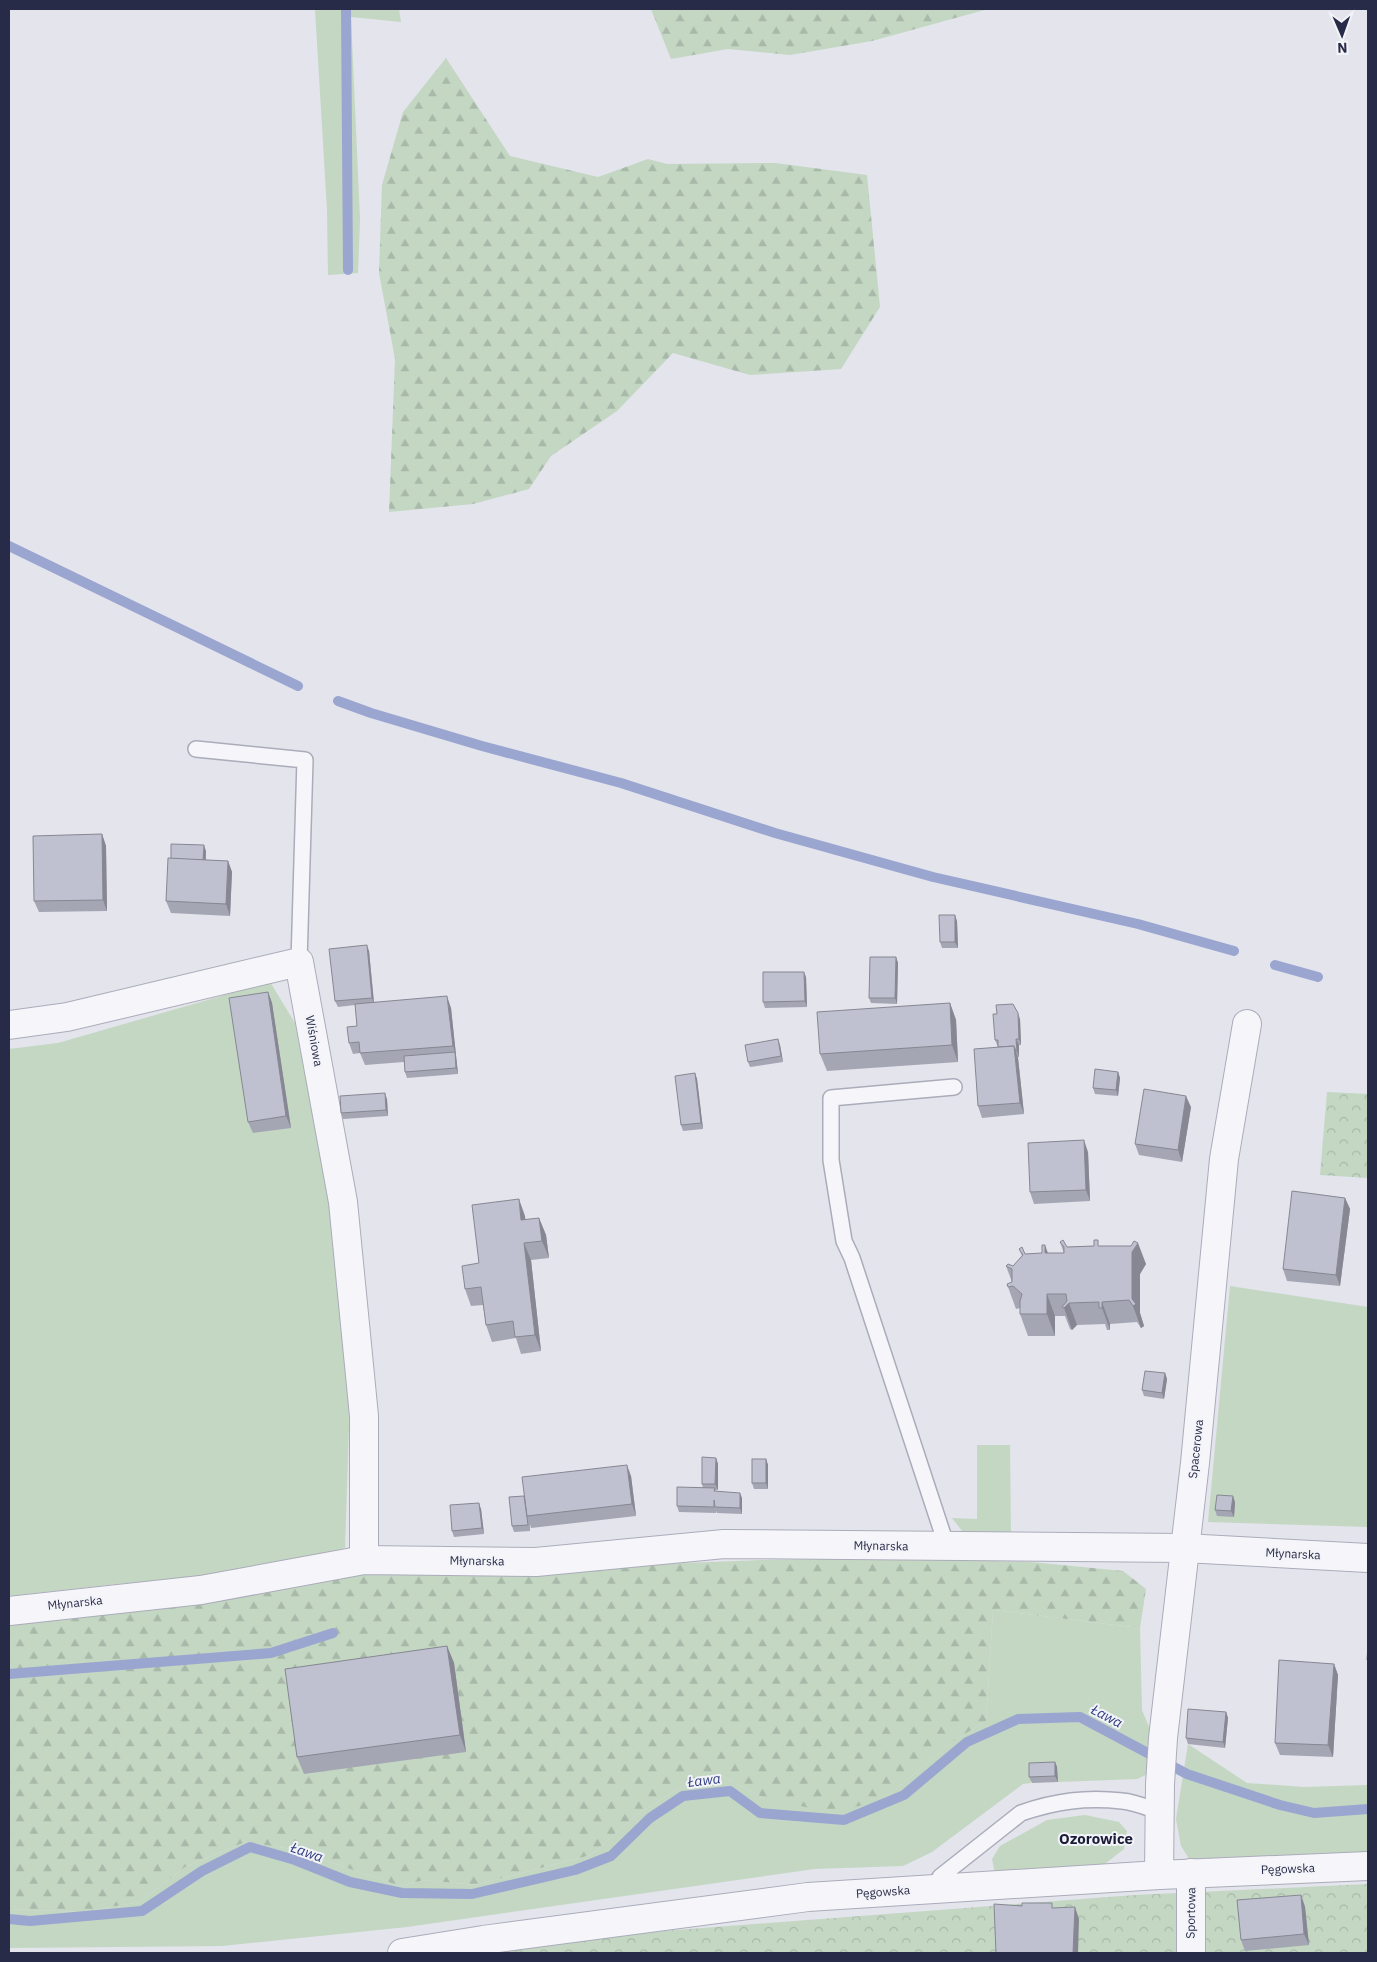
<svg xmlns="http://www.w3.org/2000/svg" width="1377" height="1962" viewBox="0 0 1377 1962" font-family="'IBM Plex Sans',sans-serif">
  <defs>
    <pattern id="forest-firs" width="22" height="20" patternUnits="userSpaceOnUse" patternTransform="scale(1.25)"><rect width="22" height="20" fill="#c3d7c3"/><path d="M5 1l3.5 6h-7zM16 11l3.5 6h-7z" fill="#a8b9a9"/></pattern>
    <pattern id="park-crowns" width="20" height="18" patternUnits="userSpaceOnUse" patternTransform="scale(1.25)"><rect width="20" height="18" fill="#c3d7c3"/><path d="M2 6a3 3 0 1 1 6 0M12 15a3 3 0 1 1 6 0" fill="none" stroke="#a8b9a9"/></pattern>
  </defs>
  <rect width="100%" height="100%" fill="#e3e4ec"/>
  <g fill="#c3d7c3">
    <polygon points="315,9 399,9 401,22 351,17 360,219 358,273 328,275 327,210"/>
    <polygon points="270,982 295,1023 326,1180 347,1324 349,1426 345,1548 244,1574 117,1584 9,1596 9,1049 58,1043"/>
    <polygon points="1230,1286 1368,1307 1368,1527 1208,1522"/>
    <polygon points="977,1445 1010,1445 1011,1537 966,1536 952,1518 977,1519"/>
    <polygon points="993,1610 1140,1628 1142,1710 1149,1727 1153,1756 1148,1774 1137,1779 1058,1782 1057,1768 1031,1769 1031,1783 1023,1784 932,1852 903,1866 814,1869 407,1927 222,1946 9,1948 9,1909 81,1912 140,1902 185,1867 245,1842 292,1849 400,1886 424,1880 475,1885 591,1855 635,1816 683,1786 726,1778 764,1798 884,1799 955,1740 986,1721"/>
    <polygon points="1188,1744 1247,1783 1304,1787 1368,1785 1368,1855 1191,1862 1181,1846 1176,1819"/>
    <polygon points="1085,1815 1119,1822 1127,1831 1124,1849 1101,1867 995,1874 992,1859 1000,1846 1047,1820"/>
  </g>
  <g fill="url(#forest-firs)">
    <polygon points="651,9 988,9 872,41 790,55 728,49 671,59"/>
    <polygon points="446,58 510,156 598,177 648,159 667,164 775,163 867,175 880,307 841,369 750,375 673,353 617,411 551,456 529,489 473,504 389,512 395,359 379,273 382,185 403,112"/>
    <polygon points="889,1558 1031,1562 1123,1571 1146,1589 1140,1628 993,1610 986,1721 955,1740 884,1799 833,1813 764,1798 726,1778 683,1786 635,1816 591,1855 475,1885 424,1880 400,1886 292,1849 245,1842 185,1867 140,1902 81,1912 9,1909 9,1622 377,1570 581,1567 761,1560"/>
  </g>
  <g fill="url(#park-crowns)">
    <polygon points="1327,1092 1368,1094 1368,1178 1320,1175"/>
    <polygon points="1368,1884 1368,1953 477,1953 585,1937 1135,1895"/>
  </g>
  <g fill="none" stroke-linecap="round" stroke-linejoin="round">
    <g stroke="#9aa5d0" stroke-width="10">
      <polyline points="346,9 348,270"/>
      <polyline points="9,546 298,686"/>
      <polyline points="338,701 371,713 482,746 621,783 775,833 933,877 1138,924 1234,951"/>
      <polyline points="1275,965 1318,977"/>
      <polyline points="9,1674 271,1653 333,1633"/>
      <polyline points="9,1919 30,1921 142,1911 202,1871 250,1847 295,1860 350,1882 402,1893 472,1894 575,1870 611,1856 650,1818 683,1796 730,1791 760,1813 844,1820 904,1795 967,1742 1018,1719 1080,1717 1187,1774 1280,1805 1314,1813 1368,1809"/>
    </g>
    <g stroke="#abacba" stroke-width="18">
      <g id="service">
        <polyline points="196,749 305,760 299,962"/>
        <polyline points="947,1547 852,1258 844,1241 831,1160 831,1098 954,1087"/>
        <path d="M939 1888 940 1877 1021 1813C1056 1801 1086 1797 1122 1801 1135 1802 1148 1808 1160 1812"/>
      </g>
    </g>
    <g stroke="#abacba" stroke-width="30">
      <g id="minor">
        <polyline points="9,1025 67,1017 299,962 343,1202 364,1416 364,1560"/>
        <polyline points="9,1611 201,1590 364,1560 536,1562 724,1544 1184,1548 1368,1558"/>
        <polyline points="1159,1875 1160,1784 1163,1738 1195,1463 1224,1159 1247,1024"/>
        <polyline points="402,1953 483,1940 808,1897 1159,1875 1368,1866"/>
        <polyline points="1191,1953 1191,1873"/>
      </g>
    </g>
    <use href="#service" stroke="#f6f6fa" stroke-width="15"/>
    <use href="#minor" stroke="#f6f6fa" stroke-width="28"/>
  </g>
  <g fill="#a4a6b3">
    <polygon points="102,834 106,846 107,911 39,912 34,901"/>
    <polygon points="206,851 206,860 228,861 232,872 230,916 171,913 166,901 171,859"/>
    <polygon points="957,921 958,948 942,948 940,942"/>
    <polygon points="369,951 374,1002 451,1008 458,1074 407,1078 405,1072 404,1062 365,1065 360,1053 353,1054 349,1043 357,1026 355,1005 338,1007 335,1001"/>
    <polygon points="896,957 898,963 897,1004 871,1003 869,998"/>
    <polygon points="806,977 807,1007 765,1008 763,1002"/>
    <polygon points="268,992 272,1003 291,1128 253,1133 248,1122"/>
    <polygon points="950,1003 956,1020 958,1062 827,1071 820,1054"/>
    <polygon points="1020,1019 1021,1045 1019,1045 1019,1057 1018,1057 1024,1114 982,1118 978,1106 998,1047 995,1040"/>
    <polygon points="780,1045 783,1062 750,1067 748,1062"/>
    <polygon points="1118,1072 1120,1078 1118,1096 1095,1094 1093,1088"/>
    <polygon points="695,1073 697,1079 703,1129 683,1131 681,1125"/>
    <polygon points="387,1099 388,1116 343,1119 341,1113"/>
    <polygon points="1191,1107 1182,1162 1139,1155 1135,1144"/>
    <polygon points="1088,1152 1090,1201 1034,1204 1030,1192"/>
    <polygon points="1345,1198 1350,1209 1340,1286 1287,1281 1283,1269"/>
    <polygon points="525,1216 525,1220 539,1218 546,1235 549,1258 531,1260 541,1351 521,1354 516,1338 492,1342 486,1325 483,1305 471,1306 465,1289 479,1263"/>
    <polygon points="1060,1242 1067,1247 1100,1246 1146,1264 1140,1274 1140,1313 1144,1326 1141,1328 1137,1322 1110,1324 1110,1330 1107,1330 1105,1324 1077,1325 1072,1330 1070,1329 1065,1316 1055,1316 1055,1336 1028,1336 1020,1314 1020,1308 1016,1309 1008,1287 1012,1282 1006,1266 1013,1266 1022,1256 1019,1249 1025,1254 1064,1253"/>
    <polygon points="1165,1373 1167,1379 1164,1399 1144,1396 1142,1390"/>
    <polygon points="716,1458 718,1464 718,1490 715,1490 716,1491 742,1498 742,1514 717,1513 716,1511 716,1513 679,1512 677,1506 703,1488 702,1484"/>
    <polygon points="766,1459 768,1465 768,1489 754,1489 752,1483"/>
    <polygon points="631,1476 636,1516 531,1528 530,1524 530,1531 514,1532 512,1526 524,1496"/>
    <polygon points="1235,1502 1234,1517 1217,1516 1215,1510"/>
    <polygon points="481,1509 484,1534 454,1537 452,1531"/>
    <polygon points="447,1646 454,1663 466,1752 304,1774 297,1757"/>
    <polygon points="1334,1664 1338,1675 1333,1757 1280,1755 1275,1743"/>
    <polygon points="1226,1712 1228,1718 1225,1748 1188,1744 1186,1738"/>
    <polygon points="1055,1762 1057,1767 1058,1782 1032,1783 1029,1777"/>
    <polygon points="1301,1895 1305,1907 1309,1945 1245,1951 1241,1940"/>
  </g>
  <g fill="#868792">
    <polygon points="102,834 106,846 107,911 103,900"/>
    <polygon points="204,845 206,851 205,871 203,865"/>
    <polygon points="228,861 232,872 230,916 226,904"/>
    <polygon points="955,915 957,921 958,948 955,942"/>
    <polygon points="367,945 369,951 374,1004 372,998"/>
    <polygon points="896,957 898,963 897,1004 895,998"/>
    <polygon points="804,972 806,977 807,1007 805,1001"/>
    <polygon points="268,992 272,1003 291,1128 286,1116"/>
    <polygon points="447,996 451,1008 458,1074 456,1068 455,1052 453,1046"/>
    <polygon points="950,1003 956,1020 958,1062 952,1045"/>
    <polygon points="1018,1013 1020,1019 1021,1045 1019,1039"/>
    <polygon points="778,1039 780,1045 783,1062 781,1056"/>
    <polygon points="1016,1039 1019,1045 1019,1057 1017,1051"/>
    <polygon points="1014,1046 1018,1058 1024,1114 1020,1103"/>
    <polygon points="1118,1072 1120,1078 1118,1096 1116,1090"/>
    <polygon points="695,1073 697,1079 703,1129 701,1123"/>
    <polygon points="385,1093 387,1099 388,1116 386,1110"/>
    <polygon points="1186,1096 1191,1107 1182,1162 1178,1150"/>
    <polygon points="1084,1140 1088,1152 1090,1201 1086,1190"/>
    <polygon points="1345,1198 1350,1209 1340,1286 1336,1275"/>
    <polygon points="519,1199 525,1216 527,1237 521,1220"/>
    <polygon points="539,1218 546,1235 549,1258 542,1241"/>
    <polygon points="524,1243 531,1260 541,1351 535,1335"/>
    <polygon points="1138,1243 1146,1264 1140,1274 1140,1313 1144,1326 1141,1328 1133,1306 1132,1299 1132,1252"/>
    <polygon points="1045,1245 1053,1267 1045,1253"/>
    <polygon points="1047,1294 1055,1316 1055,1336 1047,1314"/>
    <polygon points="1102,1302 1110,1324 1110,1330 1102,1308"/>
    <polygon points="1069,1303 1077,1325 1072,1330 1064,1308"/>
    <polygon points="1165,1373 1167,1379 1164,1399 1162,1393"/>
    <polygon points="716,1458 718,1464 718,1490 715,1484"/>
    <polygon points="766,1459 768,1465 768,1489 766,1483"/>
    <polygon points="627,1465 631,1476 636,1516 632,1504"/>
    <polygon points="740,1493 742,1498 742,1514 740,1508"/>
    <polygon points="1233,1496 1235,1502 1234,1517 1231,1511"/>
    <polygon points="479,1503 481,1509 484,1534 482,1528"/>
    <polygon points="447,1646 454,1663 466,1752 460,1735"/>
    <polygon points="1334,1664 1338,1675 1333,1757 1328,1745"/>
    <polygon points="1226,1712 1228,1718 1225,1748 1223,1742"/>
    <polygon points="1055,1762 1057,1767 1058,1782 1055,1776"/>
    <polygon points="1301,1895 1305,1907 1309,1945 1304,1934"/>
    <polygon points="1075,1907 1079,1919 1078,1953 1073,1953"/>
  </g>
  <g fill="#bfc1d0" stroke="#868792">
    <polygon points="102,834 103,900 34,901 33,836"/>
    <polygon points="171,844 204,845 203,860 171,859"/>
    <polygon points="168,858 228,861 226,904 166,901"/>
    <polygon points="939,915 955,915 955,942 940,942"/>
    <polygon points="367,945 372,998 335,1001 329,949"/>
    <polygon points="870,957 896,957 895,998 869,998"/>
    <polygon points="763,972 804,972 805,1001 763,1002"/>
    <polygon points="268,992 286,1116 248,1122 229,998"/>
    <polygon points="447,996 453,1046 360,1053 359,1042 349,1043 347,1027 357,1026 355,1004"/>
    <polygon points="950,1003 952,1045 820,1054 817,1012"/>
    <polygon points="1013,1004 1018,1013 1019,1039 1016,1039 1017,1051 1016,1051 1014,1046 998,1047 998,1040 995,1040 993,1014 997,1014 996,1005"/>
    <polygon points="778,1039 781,1056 748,1062 745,1045"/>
    <polygon points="1014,1046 1020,1103 978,1106 974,1049"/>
    <polygon points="455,1052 456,1068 405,1072 404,1056"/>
    <polygon points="1095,1069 1118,1072 1116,1090 1093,1088"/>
    <polygon points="695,1073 701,1123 681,1125 675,1076"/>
    <polygon points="1144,1089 1186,1096 1178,1150 1135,1144"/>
    <polygon points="385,1093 386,1110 341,1113 340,1096"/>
    <polygon points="1084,1140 1086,1190 1030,1192 1028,1143"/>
    <polygon points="1292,1191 1345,1198 1336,1275 1283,1269"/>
    <polygon points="519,1199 521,1220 539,1218 542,1241 524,1243 535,1335 515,1337 513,1321 486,1325 481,1287 465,1289 462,1266 479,1263 472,1205"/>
    <polygon points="1063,1240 1067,1247 1094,1246 1094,1240 1098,1240 1098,1246 1131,1246 1134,1241 1138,1243 1132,1252 1132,1299 1136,1304 1133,1306 1129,1300 1102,1302 1102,1308 1099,1308 1099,1302 1069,1303 1064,1308 1062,1307 1067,1301 1066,1294 1047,1294 1047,1314 1020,1314 1020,1301 1022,1294 1013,1286 1008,1287 1007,1284 1012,1282 1012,1269 1006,1266 1008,1264 1013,1266 1023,1255 1019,1249 1022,1247 1025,1254 1042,1253 1042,1245 1045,1245 1045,1253 1064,1253 1064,1247 1060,1242"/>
    <polygon points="1145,1371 1165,1373 1162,1393 1142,1390"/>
    <polygon points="702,1457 716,1458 715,1484 702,1484"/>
    <rect x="752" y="1459" width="14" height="24"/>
    <polygon points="627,1465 632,1504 527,1516 522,1477"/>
    <polygon points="677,1487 715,1488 714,1491 740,1493 740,1508 715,1507 714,1500 714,1507 677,1506"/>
    <polygon points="1217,1495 1233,1496 1231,1511 1215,1510"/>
    <polygon points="524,1496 528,1525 512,1526 509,1497"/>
    <polygon points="479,1503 482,1528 452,1531 450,1505"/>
    <polygon points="1368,1645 1368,1660 1367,1660"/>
    <polygon points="447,1646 460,1735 297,1757 285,1669"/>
    <polygon points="1279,1660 1334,1664 1328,1745 1275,1743"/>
    <polygon points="1188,1709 1226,1712 1223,1742 1186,1738"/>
    <polygon points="1055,1762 1055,1776 1029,1777 1029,1763"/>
    <polygon points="1301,1895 1304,1934 1241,1940 1237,1900"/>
    <polygon points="1022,1903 1052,1903 1052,1908 1075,1907 1073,1953 996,1953 994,1904 1022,1906"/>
  </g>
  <g text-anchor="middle" stroke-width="4" stroke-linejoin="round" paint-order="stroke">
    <g font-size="12" fill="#282b47" stroke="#f3f4f9">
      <text transform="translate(314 1041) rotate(80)" y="4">Wiśniowa</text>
      <text transform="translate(1196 1449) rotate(-84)" y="4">Spacerowa</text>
      <text transform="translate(881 1546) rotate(1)" y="4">Młynarska</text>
      <text transform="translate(1293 1554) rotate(3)" y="4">Młynarska</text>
      <text transform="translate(477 1561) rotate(1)" y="4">Młynarska</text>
      <text transform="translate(75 1603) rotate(-6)" y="4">Młynarska</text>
      <text transform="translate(1288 1869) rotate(-2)" y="4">Pęgowska</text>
      <text transform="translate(883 1892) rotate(-4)" y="4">Pęgowska</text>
      <text transform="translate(1191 1913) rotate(-89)" y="4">Sportowa</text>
    </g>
    <g font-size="14" font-style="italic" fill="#2d3b7f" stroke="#f3f4f9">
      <text transform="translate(1107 1716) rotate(28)" y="5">Ława</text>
      <text transform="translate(704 1780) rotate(-7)" y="5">Ława</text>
      <text transform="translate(307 1852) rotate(19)" y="5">Ława</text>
    </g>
    <g font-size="15" font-weight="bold" fill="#1a1c37" stroke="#f3f4f9">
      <text x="1096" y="1844">Ozorowice</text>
    </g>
  </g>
  <rect width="1377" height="1962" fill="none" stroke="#282b47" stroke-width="20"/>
  <g transform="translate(1342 35) rotate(178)" stroke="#f3f4f9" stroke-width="4" paint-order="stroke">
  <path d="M0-4L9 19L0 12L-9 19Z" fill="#282b47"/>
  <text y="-8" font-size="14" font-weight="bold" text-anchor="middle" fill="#282b47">N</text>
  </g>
</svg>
